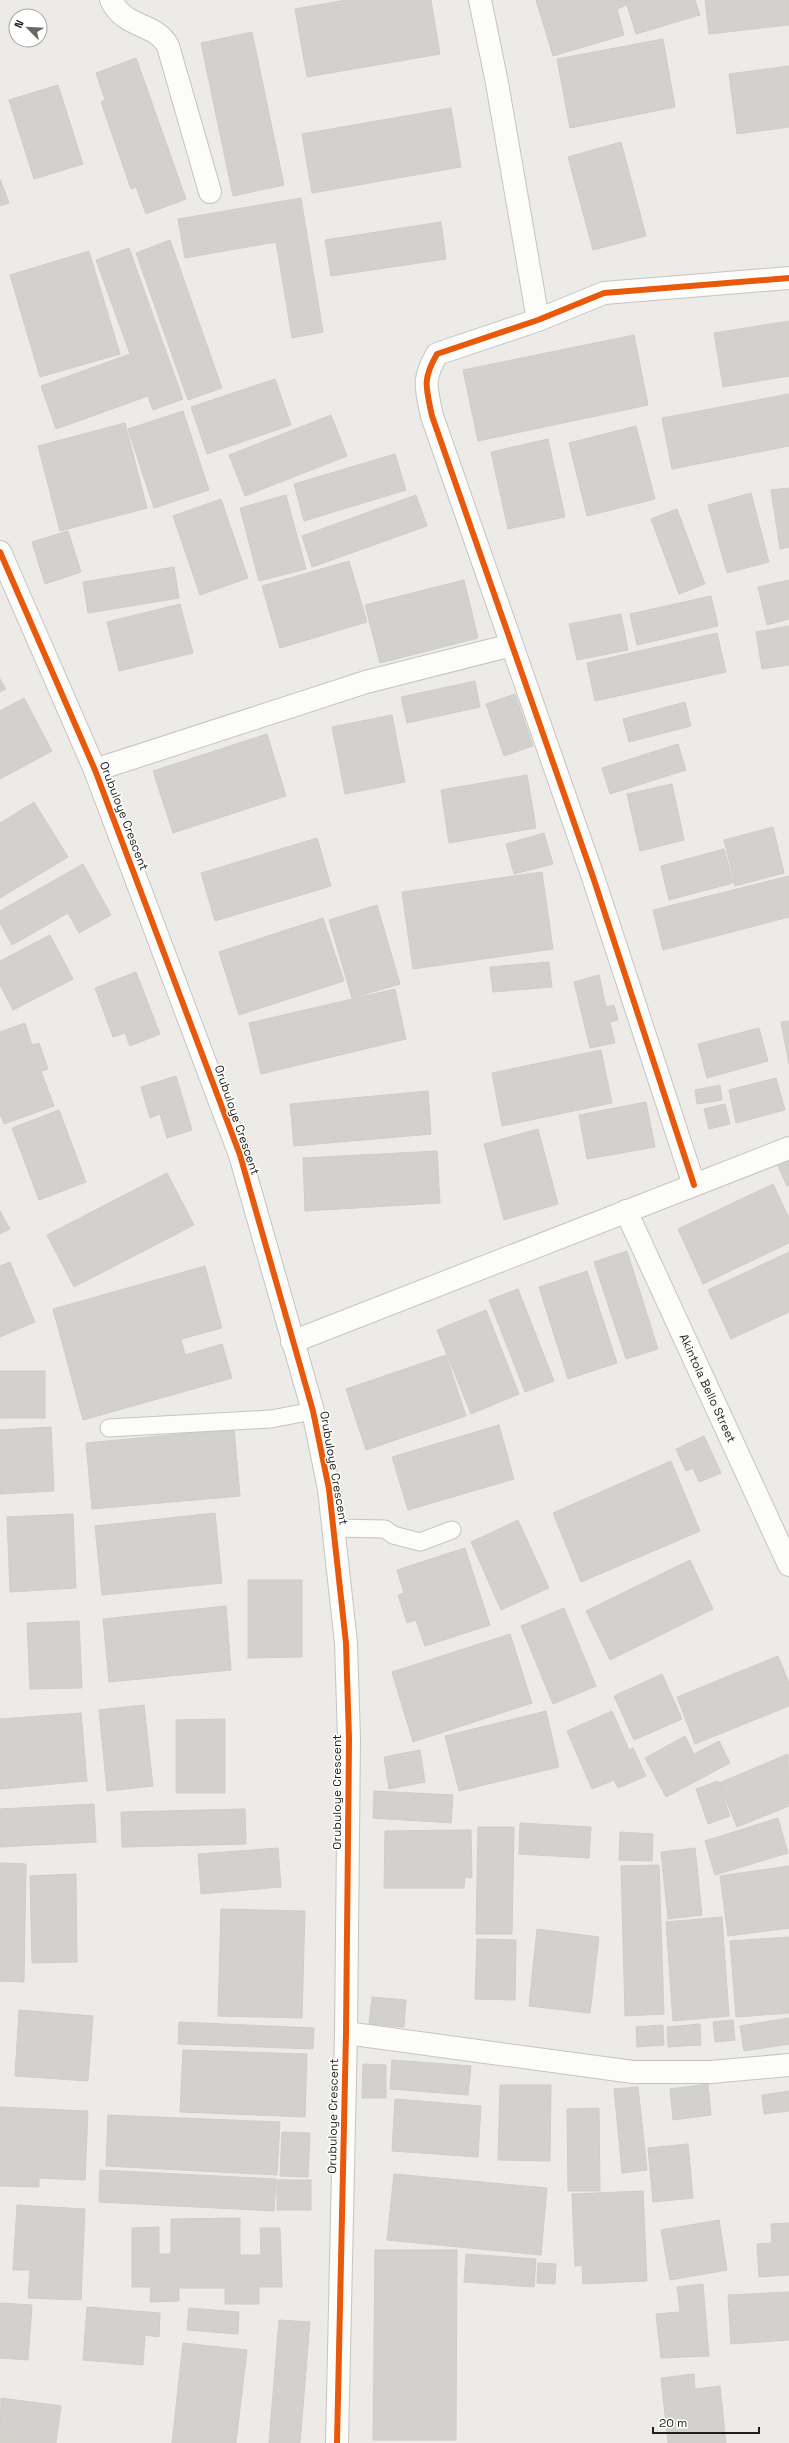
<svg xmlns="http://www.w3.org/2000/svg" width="789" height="2443" viewBox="0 0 789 2443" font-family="'Space Grotesk',sans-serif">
  <rect width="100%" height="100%" fill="#ecebe7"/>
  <g fill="#d3d1ce" stroke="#d0cdc8">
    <polygon points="346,0 431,0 440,54 307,77 295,9"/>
    <polygon points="536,0 695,0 700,15 636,34 627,5 617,9 624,35 553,56"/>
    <polygon points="705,0 789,0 789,25 709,34"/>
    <polygon points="252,32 284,185 233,196 201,43"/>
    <polygon points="663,39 675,107 570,128 557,59"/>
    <polygon points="136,58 186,199 146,214 136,187 131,189 101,102 105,100 96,73"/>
    <polygon points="789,66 789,127 737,134 729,74"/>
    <polygon points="58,85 83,164 34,179 9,100"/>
    <polygon points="451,108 461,167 312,193 302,134"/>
    <polygon points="621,142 646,236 593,250 568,157"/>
    <polygon points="0,179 9,203 0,206"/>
    <polygon points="301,198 323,332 292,338 276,242 185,258 178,219"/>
    <polygon points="441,222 446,259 331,276 325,240"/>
    <polygon points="170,240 222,388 188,400 136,253"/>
    <polygon points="129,248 183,399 153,410 148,396 56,429 41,386 130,354 96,260"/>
    <polygon points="89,251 120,354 40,377 10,275"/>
    <polygon points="789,321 789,376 723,387 714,333"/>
    <polygon points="634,335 648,405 478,441 463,370"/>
    <polygon points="275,379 291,425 207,454 191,407"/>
    <polygon points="789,394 789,446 672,469 662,418"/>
    <polygon points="183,411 209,490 154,508 128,429"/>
    <polygon points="331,415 347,456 245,496 229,455"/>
    <polygon points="125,423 147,508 60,531 38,446"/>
    <polygon points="636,426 655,499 587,516 569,443"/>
    <polygon points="548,439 565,517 508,529 491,452"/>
    <polygon points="395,454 406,490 304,521 294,484"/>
    <polygon points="789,488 789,547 780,549 771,490"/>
    <polygon points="751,493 769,562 727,573 708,505"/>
    <polygon points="286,495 306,569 259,581 240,508"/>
    <polygon points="416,495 427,526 312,567 302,536"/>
    <polygon points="221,499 248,578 200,595 173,516"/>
    <polygon points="677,509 705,584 679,594 651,519"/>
    <polygon points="68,531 81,572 45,584 32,542"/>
    <polygon points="349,561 367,622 280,648 262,586"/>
    <polygon points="174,567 179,598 88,613 83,582"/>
    <polygon points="464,580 478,638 380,663 365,605"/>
    <polygon points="789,580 789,619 767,625 758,587"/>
    <polygon points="711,596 718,626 637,645 630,614"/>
    <polygon points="180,604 193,653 119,671 107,622"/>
    <polygon points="621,614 628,650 577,660 569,624"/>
    <polygon points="789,626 789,665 762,669 756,632"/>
    <polygon points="717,633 726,672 595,701 587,663"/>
    <polygon points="0,679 6,689 0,692"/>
    <polygon points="475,681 480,707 407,723 401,697"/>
    <polygon points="515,694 533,746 504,756 486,704"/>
    <polygon points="24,698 52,751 0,779 0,711"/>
    <polygon points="685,702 691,726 629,742 623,719"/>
    <polygon points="392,715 405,782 345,794 332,727"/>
    <polygon points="267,734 286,796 173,833 153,771"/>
    <polygon points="678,744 686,770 610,794 602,768"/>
    <polygon points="527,775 536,828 449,843 441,790"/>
    <polygon points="672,784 684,840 640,851 627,794"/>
    <polygon points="34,802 68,857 0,898 0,823"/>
    <polygon points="773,827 784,873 735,886 724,840"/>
    <polygon points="544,833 553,864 514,874 506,844"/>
    <polygon points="317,838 331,886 215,921 201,873"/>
    <polygon points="724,849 733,883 669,900 661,866"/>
    <polygon points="83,864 111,915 79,933 68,913 12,945 0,923 0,911"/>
    <polygon points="542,872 553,949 413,969 402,892"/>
    <polygon points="789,876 789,917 663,950 653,910"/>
    <polygon points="377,905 400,984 352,998 329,920"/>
    <polygon points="323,918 344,981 239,1015 219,952"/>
    <polygon points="50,935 73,979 13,1010 0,985 0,961"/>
    <polygon points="549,962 552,987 493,992 490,967"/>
    <polygon points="136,972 160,1034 130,1046 125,1033 113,1037 95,988"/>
    <polygon points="599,975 606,1007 614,1005 618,1020 610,1022 615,1043 590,1048 574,982"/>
    <polygon points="395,989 406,1039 261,1074 249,1023"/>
    <polygon points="789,1021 789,1064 781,1022"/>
    <polygon points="25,1023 32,1045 39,1043 48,1069 41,1071 54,1106 4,1124 0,1114 0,1032"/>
    <polygon points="759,1028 768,1061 707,1078 698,1044"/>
    <polygon points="601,1050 612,1103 502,1126 492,1073"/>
    <polygon points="176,1076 192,1130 167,1138 160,1114 150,1118 141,1087"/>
    <polygon points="776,1078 785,1110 736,1123 729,1090"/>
    <polygon points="720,1085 722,1100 697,1104 695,1090"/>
    <polygon points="428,1091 431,1134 294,1146 290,1104"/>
    <polygon points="646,1102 655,1147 587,1159 579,1115"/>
    <polygon points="725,1104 730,1124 709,1129 704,1109"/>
    <polygon points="59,1110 86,1182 39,1200 12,1128"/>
    <polygon points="538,1129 558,1204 504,1220 484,1144"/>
    <polygon points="437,1151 440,1203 305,1211 303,1158"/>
    <polygon points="789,1161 789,1185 787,1186 778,1166"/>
    <polygon points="167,1173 194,1225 74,1287 47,1235"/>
    <polygon points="773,1184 789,1218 789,1243 703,1284 678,1229"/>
    <polygon points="0,1211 10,1229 0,1234"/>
    <polygon points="627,1251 658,1349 626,1359 594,1262"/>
    <polygon points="789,1252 789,1312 731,1339 708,1290"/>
    <polygon points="10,1262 35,1322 0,1337 0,1266"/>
    <polygon points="205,1266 222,1328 181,1339 185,1355 222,1344 232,1378 83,1420 53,1309"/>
    <polygon points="587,1271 617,1363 568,1379 539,1287"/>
    <polygon points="518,1289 554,1381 525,1392 489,1300"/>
    <polygon points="486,1310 519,1394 471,1414 437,1330"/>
    <polygon points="446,1355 466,1416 366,1450 346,1389"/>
    <rect x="0" y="1371" width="45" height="47"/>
    <polygon points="499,1425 514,1479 408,1510 392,1457"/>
    <polygon points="51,1427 54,1491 0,1494 0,1430"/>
    <polygon points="234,1429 240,1496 92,1509 86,1443"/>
    <polygon points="704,1436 721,1473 699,1482 693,1468 686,1471 676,1449"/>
    <polygon points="671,1461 700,1531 581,1582 553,1513"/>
    <polygon points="215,1513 222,1583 102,1595 95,1526"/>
    <polygon points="73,1514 76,1588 10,1592 7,1517"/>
    <polygon points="518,1520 549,1588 501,1610 471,1542"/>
    <polygon points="465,1548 490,1625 425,1646 416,1620 407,1623 398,1595 404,1593 397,1570"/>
    <polygon points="690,1560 713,1609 610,1660 586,1611"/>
    <polygon points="248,1580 302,1580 302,1657 248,1658"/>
    <polygon points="226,1606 231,1670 109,1682 103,1619"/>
    <polygon points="564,1608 596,1686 553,1704 521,1626"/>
    <polygon points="79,1621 82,1688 30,1689 27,1623"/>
    <polygon points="510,1634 532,1703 413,1742 392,1672"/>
    <polygon points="778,1656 789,1683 789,1706 695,1744 677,1697"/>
    <polygon points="662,1674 682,1719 634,1740 614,1696"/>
    <polygon points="144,1705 153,1786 107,1791 99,1710"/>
    <polygon points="546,1711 559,1767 459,1791 445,1736"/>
    <polygon points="612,1711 629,1750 633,1748 646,1776 618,1788 614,1780 592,1789 567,1731"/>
    <polygon points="81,1713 87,1781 0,1789 0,1719"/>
    <polygon points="225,1719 225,1793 176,1793 176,1720"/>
    <polygon points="685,1736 694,1754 719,1741 730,1763 666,1797 645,1758"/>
    <polygon points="420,1750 425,1782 389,1789 384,1757"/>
    <polygon points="788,1754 789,1806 737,1827 719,1783"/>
    <polygon points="718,1781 730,1816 708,1824 696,1789"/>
    <polygon points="374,1791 453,1795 451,1823 373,1818"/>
    <polygon points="94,1804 96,1842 0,1847 0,1809"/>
    <polygon points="245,1809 246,1844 122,1847 121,1812"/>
    <polygon points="778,1818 788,1853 715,1875 705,1841"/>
    <polygon points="520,1823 591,1827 589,1858 519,1854"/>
    <polygon points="478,1827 514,1827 512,1934 476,1934"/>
    <polygon points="461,1830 471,1830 472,1878 465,1877 464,1888 384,1888 385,1831"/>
    <polygon points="620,1832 653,1834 652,1861 619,1860"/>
    <polygon points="278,1848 281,1887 201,1894 198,1854"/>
    <polygon points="695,1848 702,1915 668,1919 661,1852"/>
    <polygon points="0,1863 26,1864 24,1982 0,1981"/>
    <polygon points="659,1865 664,2014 625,2016 621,1866"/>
    <polygon points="789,1866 789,1928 728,1936 720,1876"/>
    <polygon points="76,1874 77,1962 32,1963 30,1876"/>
    <polygon points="221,1909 305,1911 302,2018 218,2016"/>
    <polygon points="722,1917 729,2016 673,2021 666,1922"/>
    <polygon points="537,1929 599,1937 590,2013 529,2006"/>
    <polygon points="789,1937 789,2013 736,2017 730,1941"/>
    <polygon points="477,1939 516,1940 515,2000 475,1999"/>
    <polygon points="372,1997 406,2000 404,2027 369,2024"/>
    <polygon points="19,2010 93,2016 88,2081 15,2076"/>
    <polygon points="789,2018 789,2044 744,2051 740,2026"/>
    <polygon points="733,2020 735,2040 715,2042 713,2022"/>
    <polygon points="179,2022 314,2028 313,2049 178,2044"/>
    <polygon points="700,2024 701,2045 668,2047 667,2027"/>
    <polygon points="663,2025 664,2045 637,2047 636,2027"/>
    <polygon points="183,2050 307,2054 305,2117 180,2112"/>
    <polygon points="392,2060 471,2066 468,2095 390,2089"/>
    <polygon points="363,2064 386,2065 386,2098 362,2098"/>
    <polygon points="708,2084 711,2115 673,2120 670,2089"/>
    <polygon points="500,2085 551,2085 550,2161 498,2160"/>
    <polygon points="638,2087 647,2170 622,2173 614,2089"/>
    <polygon points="789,2091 789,2111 764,2114 762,2095"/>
    <polygon points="395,2099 481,2106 478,2157 392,2151"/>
    <polygon points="0,2107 88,2111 85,2180 39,2178 39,2187 0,2186"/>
    <polygon points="599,2108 600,2191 568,2191 567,2109"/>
    <polygon points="108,2115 280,2122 277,2175 106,2166"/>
    <polygon points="282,2132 310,2133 308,2177 280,2176"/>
    <polygon points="688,2144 693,2198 653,2202 648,2148"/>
    <polygon points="100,2170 276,2179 274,2211 99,2202"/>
    <polygon points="394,2174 547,2188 541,2255 387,2240"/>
    <rect x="277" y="2180" width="34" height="30"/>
    <polygon points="643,2191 647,2281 583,2284 582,2265 575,2266 572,2194"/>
    <polygon points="17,2205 85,2209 81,2300 28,2298 30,2270 13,2270"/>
    <polygon points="240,2218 240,2255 261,2255 260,2228 280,2228 282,2287 259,2287 259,2304 225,2304 225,2288 179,2288 179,2301 150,2302 151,2287 132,2287 132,2228 159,2227 159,2254 171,2254 171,2219"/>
    <polygon points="719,2220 727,2270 670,2280 661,2230"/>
    <polygon points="789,2223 789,2275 759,2277 757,2244 772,2243 771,2224"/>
    <polygon points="375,2250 457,2250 456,2440 373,2440"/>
    <polygon points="466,2254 536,2259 534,2287 464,2282"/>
    <polygon points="538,2263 556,2264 555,2284 537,2283"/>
    <polygon points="703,2284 709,2356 661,2358 656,2314 680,2312 677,2287"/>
    <polygon points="789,2292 789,2340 731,2344 728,2295"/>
    <polygon points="0,2303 32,2305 28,2360 0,2358"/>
    <polygon points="87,2307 160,2313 159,2337 145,2335 143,2365 83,2360"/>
    <polygon points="189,2308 239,2312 238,2334 187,2330"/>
    <polygon points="279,2320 310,2322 300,2443 269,2443"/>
    <polygon points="183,2343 247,2350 236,2443 172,2443"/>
    <polygon points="694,2374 695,2389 720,2386 726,2443 668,2443 661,2378"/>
    <polygon points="1,2398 61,2406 56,2443 0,2443"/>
  </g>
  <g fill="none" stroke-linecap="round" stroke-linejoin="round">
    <g stroke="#c5c4c3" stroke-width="19">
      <g id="lane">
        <polyline points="109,1428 271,1419 313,1411"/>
        <polyline points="334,1528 385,1529 393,1535 420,1542 452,1530"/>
      </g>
    </g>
    <g stroke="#c5c4c3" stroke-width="24">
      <g id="street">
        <path d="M111 0C126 30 154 21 168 46L210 192"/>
        <polyline points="480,0 497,83 538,320"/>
        <polyline points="0,552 95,770 240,1155 313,1411 329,1489 346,1643 349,1739 346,2033 337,2443"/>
        <polyline points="95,770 366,682 512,645"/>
        <path d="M694 1185 593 877 432 416C426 387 422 380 437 354L538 320 604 293 789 278"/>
        <path id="s1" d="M626 1211 789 1565"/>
        <polyline points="292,1342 789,1148"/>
        <polyline points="346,2033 633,2072 711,2072 789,2065"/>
      </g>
    </g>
    <use href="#lane" stroke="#fcfcfb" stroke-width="17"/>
    <use href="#street" stroke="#fcfcfb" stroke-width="22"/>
    <g stroke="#fff" stroke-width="8">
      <g id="cycleway">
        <polyline points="0,552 95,770 240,1155 313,1411 329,1489 346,1643 349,1739 346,2033 337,2443"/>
        <path d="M694 1185 593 877 432 416C426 387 422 380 437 354L538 320 604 293 789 278"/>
      </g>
    </g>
    <use href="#cycleway" stroke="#e8590c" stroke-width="6"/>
  </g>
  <g text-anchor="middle" stroke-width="3" stroke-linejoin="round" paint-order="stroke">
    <g font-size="12" fill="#1e1e1e" stroke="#fff">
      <text transform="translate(124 816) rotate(69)" y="4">Orubuloye Crescent</text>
      <text transform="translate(237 1120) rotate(71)" y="4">Orubuloye Crescent</text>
      <text dy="4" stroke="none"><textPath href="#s1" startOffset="195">Akintola Bello Street</textPath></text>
      <text transform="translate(334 1468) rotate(80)" y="4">Orubuloye Crescent</text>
      <text transform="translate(337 1792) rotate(-90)" y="4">Orubuloye Crescent</text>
      <text transform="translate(333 2116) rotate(-89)" y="4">Orubuloye Crescent</text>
    </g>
  </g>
  <g transform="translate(28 28) rotate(294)"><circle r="19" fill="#ffffff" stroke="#a5a5a5"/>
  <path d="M0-3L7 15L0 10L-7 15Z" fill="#666664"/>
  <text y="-6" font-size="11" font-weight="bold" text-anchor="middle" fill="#1e1e1e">N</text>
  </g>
  <path d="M653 2427v6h106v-6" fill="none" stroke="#1e1e1e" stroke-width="2"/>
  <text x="659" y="2427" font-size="12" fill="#1e1e1e" stroke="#ffffff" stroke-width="3" paint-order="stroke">20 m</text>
</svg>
